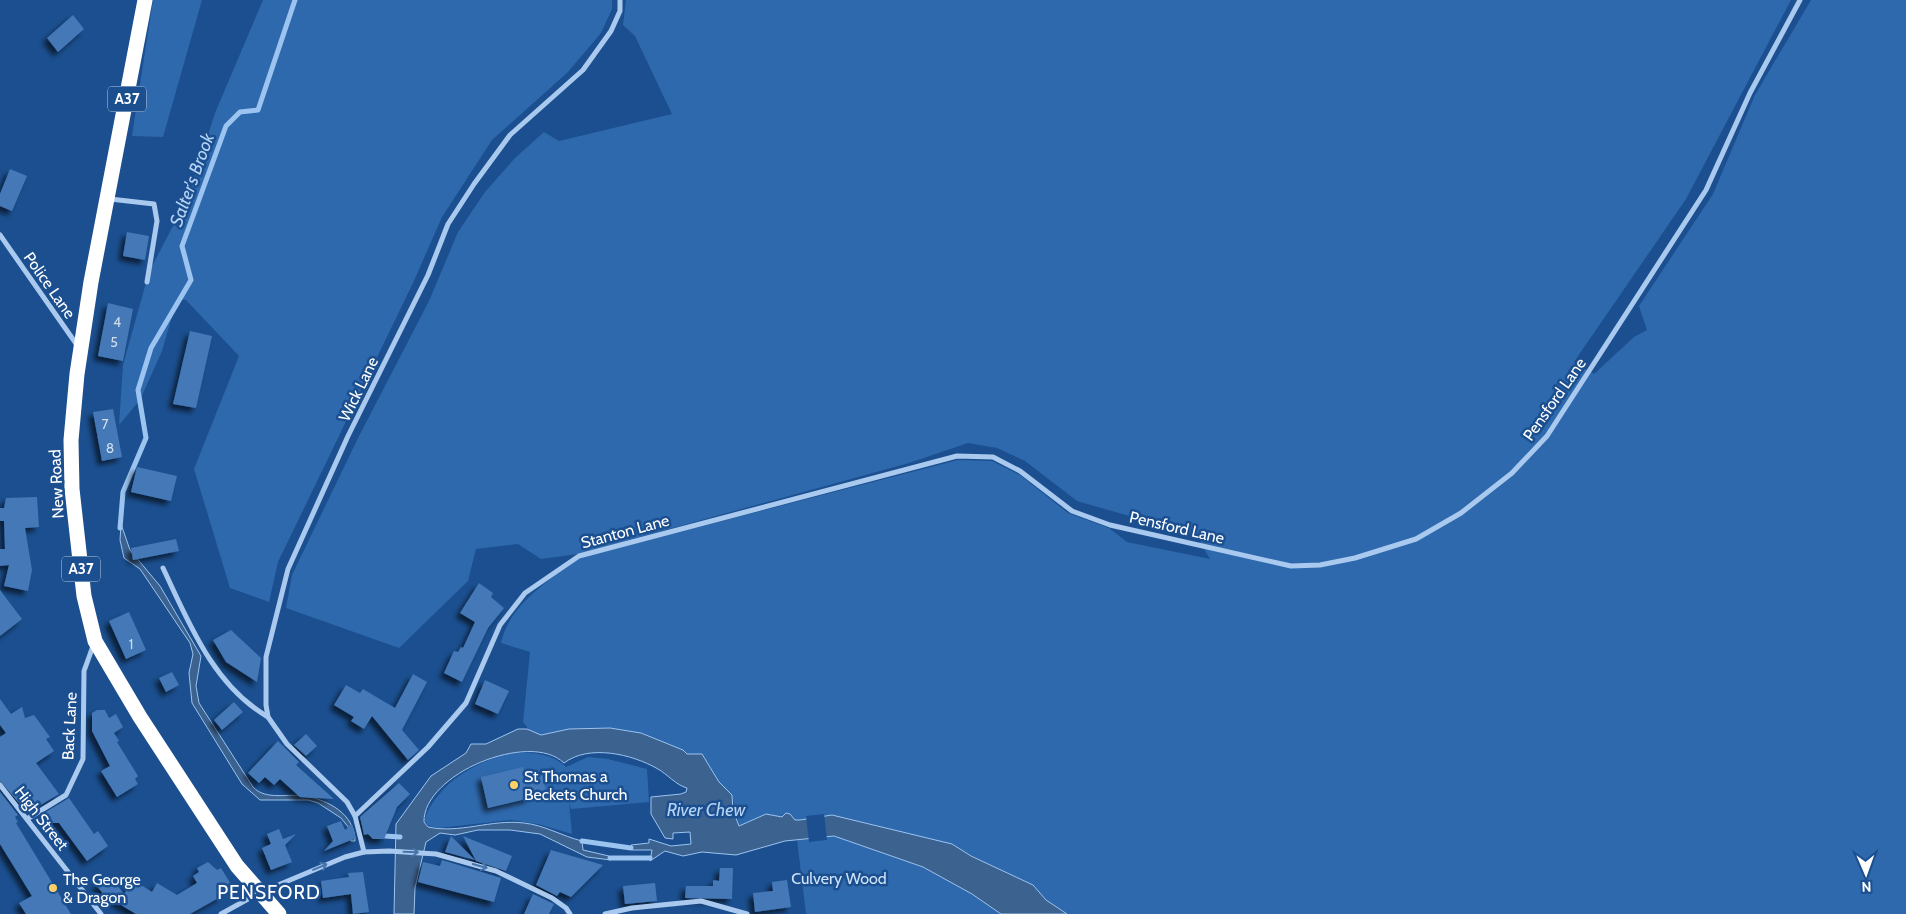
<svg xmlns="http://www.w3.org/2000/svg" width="1906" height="914" viewBox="0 0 1906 914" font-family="Cabin,sans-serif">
  <defs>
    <filter id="shadow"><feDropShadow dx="-4.5" dy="4.5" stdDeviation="2.5" flood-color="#0009"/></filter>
  </defs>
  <rect width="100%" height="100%" fill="#1b4f8f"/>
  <g fill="#2e69ad">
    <polygon points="153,0 202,0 163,137 132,136"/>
    <polygon points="263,0 612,0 612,9 601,33 568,72 492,140 442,217 413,283 278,562 269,602 230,588 194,469 239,356 186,300 177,299 162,351 140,400 119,425 123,365 149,272 188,197 215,113"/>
    <path d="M626 0H1791L1686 199 1574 362 1594 374 1634 337 1647 330 1639 306 1713 194 1755 95 1811 0H1906V914H1067L1046 900 1033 885 971 856 952 844 795 820 790 814 786 813 782 817 766 814 739 826 732 795 719 782 702 754H687L683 750 641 733 610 728 569 729 541 735 531 732 523 722 530 652 501 643C510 603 549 581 579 558L958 460 992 461 1020 475 1068 513 1109 528 1127 542 1210 559 1196 535 1077 501 1025 461 997 448 968 443 909 463 578 554 541 559 518 544 476 549 468 581 399 648 286 608 292 575 358 438 429 301 458 232 485 192 515 158 544 132 559 141 672 114 635 36 623 25Z"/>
    <path d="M508 753C529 752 552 752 566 767L588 757 608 759 647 769 649 802 571 809 569 802 572 834 538 824 511 820 439 828 429 826 425 822C425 815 428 810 432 804 449 777 477 763 508 753Z"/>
    <polygon points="834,836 923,867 972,894 1001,914 806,914 797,840"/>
  </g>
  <g fill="#3c6290" stroke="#9cc4f0">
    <path d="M121 524 130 550 160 586 201 656 196 686 199 703 253 787C266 801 289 793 305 796 328 800 355 814 355 841H351L349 828 341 818 318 803 308 800H260L242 784 192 703 189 673 193 654 190 643 140 569 124 558 120 540Z"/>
    <path d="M610 728 641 733 683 750 687 754H702L719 782 732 795 733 810 739 826 766 814 782 817 786 813 790 814 795 820H800L832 815 952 844 971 856 1033 885 1046 900 1067 914H1001L972 894 923 867 834 836 785 841 736 855 702 852 683 856 665 851 650 861 652 850H632L631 845 649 843V839L671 846 691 844 690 832 673 833V839L665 838 651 814V797L681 794 686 792 687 788C676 785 667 774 658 769 632 754 589 744 564 763 530 730 423 774 424 822L428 827C460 834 491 819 524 823 544 825 562 836 582 841L583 850 609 856 611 860 587 857 540 834 510 830H478L455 835 440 833 426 842 415 888 414 914H394L396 824 431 776 466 753 471 744H486L518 729H527L541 735 569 729Z"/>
  </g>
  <polygon fill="#1b4f8f" points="824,814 827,840 809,842 806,816"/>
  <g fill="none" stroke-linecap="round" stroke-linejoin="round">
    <g stroke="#9cc4f0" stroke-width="5">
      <polyline points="120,528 123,492 146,438 138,390 151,348 191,280 182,246 226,126 240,112 258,110 295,0"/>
      <polyline points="385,836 400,837"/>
      <polyline points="582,841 631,848"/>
      <polyline points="610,858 650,858"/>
    </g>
  </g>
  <g fill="#4478b7" filter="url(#shadow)">
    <polygon points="73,15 84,29 58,52 47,38"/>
    <polygon points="10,169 27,176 12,211 0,206 0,194"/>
    <polygon points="127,232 149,236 145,260 123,256"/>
    <polygon points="108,303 133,309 123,361 98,356"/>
    <polygon points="190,331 212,336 196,408 173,404"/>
    <polygon points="113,409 122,457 102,461 93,412"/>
    <polygon points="137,467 177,476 171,501 131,492"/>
    <polygon points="37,497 39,527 25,528 32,570 28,591 4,586 9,565 0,566 0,549 5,549 4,521 0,521 0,508 4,508 6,498"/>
    <polygon points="176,539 179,551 133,560 131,548"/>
    <polygon points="479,583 493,593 491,597 504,608 488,628 462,682 444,673 454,651 458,652 461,647 463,648 475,622 460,613"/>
    <polygon points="0,590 22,619 0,636"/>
    <polygon points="129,612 146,650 126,659 109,621"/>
    <polygon points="231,630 261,658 257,682 226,662 213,640"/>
    <polygon points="172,672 179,685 166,692 159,678"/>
    <polygon points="413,674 427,682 402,730 419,750 408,760 372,716 364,729 351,721 354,717 334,705 346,685 360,693 363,689 395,708"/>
    <polygon points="485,680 509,691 498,714 475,704"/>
    <polygon points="0,699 11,714 22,707 25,718 34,715 50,737 46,739 54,751 36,763 59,794 39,806 36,802 25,810 0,781 0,737 6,733 0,725"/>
    <polygon points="234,702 243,712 222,730 214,720"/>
    <polygon points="97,710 105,710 109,718 116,714 123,727 114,733 119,741 117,742 138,776 135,779 138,784 117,797 101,771 110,766 92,731 92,713"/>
    <polygon points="306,734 317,746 306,756 294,745"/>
    <polygon points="278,741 299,762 296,765 334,799 300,797 280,779 274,785 265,777 259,783 248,773"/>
    <polygon points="523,767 526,779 542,775 546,791 530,794 530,798 488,808 481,777"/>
    <polygon points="399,783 410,794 397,807 384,839 373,839 368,834 364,835 360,817"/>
    <polygon points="0,792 18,815 15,817 18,822 16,823 71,914 26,914 19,903 32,896 0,844"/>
    <polygon points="69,798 94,834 98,831 108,846 87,861 59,823 51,823 44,813"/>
    <polygon points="341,821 345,830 352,824 356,838 324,851 333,841 327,826"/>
    <polygon points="279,829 283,839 296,834 285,845 292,862 271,870 262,848 271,844 267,834"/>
    <polygon points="451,836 475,860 445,852"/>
    <polygon points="463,836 512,856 506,871 476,861"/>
    <polygon points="551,850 603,865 571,897 560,892 557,896 536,885"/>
    <polygon points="442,860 501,878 494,902 418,882 423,862 440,866"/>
    <polygon points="208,862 217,870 221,868 232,886 221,890 222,896 190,914 136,914 111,899 109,901 96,885 109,875 124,894 133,880 152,892 157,883 177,895 197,883 193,876 199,872 197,868"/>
    <polygon points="720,868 733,868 732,899 685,898 686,886 713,886 713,880 719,881"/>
    <polygon points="363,872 369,912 353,914 351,894 323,898 321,881 349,877 348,873"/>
    <polygon points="787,880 791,907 755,912 753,893 773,891 772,882"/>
    <polygon points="655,883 657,901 625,904 623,886"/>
    <polygon points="533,894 554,904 549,914 524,914"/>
  </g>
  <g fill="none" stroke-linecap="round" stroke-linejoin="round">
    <g stroke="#a9c9ee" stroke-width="5">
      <polyline points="110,199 154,204 157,221 147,282"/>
      <polyline points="0,235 77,345"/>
      <path d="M163 568C189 623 213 685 268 717"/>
      <polyline points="0,785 101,914"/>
      <polyline points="355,816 347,802 287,744 268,717 266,705 266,657 288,569 348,436 428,275 448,224 474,184 510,135 583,70 611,31 620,11 620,0"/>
      <polyline points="27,819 66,795 83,759 84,671 93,646"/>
      <polyline points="364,852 355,816 428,747 466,703 500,625 525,593 579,556 957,456 993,457 1020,471 1072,511 1110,525 1291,566 1320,565 1355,558 1416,539 1461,513 1512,473 1547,436 1706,190 1750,93 1800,0"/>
      <polyline points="221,914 259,893 345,857 364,852 389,851 436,854 496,871 552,898 566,908 570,914"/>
      <polyline points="605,914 632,908 701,901 747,914"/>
    </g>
    <polyline stroke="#fff" stroke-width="15" points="145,0 91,282 77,374 71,440 72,489 84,596 95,641 140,717 237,866 279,914"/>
  </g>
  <defs><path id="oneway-shaft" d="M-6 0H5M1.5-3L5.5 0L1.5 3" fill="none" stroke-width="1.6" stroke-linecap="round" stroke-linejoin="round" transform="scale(1.25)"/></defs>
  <g stroke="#4674ac">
    <use href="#oneway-shaft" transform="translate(411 852) rotate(2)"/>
    <use href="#oneway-shaft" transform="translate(480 866) rotate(16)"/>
    <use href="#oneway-shaft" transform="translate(320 867) rotate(-23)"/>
  </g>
  <g fill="#ffd166" stroke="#1b4f8f" stroke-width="2">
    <circle cx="514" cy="785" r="5"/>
    <circle cx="53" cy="888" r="5"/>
  </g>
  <g text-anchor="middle" stroke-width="5" stroke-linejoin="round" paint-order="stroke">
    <g font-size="14" fill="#d0dded">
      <text x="117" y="327">4</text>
      <text x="114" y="347">5</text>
      <text x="105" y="429">7</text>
      <text x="110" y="453">8</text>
      <text x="131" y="649">1</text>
    </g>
    <g fill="#1b4f8f" stroke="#bbcadd" stroke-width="1">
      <rect x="108" y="86.5" width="38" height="25" rx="4"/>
      <rect x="62" y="556.5" width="38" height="25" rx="4"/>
    </g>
    <g font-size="15" font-weight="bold" fill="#fff">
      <text x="127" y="104">A37</text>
      <text x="81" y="574">A37</text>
    </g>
    <g font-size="16" fill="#fff" stroke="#1b4f8f">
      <text transform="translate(50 285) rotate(55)" y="6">Police Lane</text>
      <text transform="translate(358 389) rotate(-64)" y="6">Wick Lane</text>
      <text transform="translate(1554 399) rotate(-55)" y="6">Pensford Lane</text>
      <text transform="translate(56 484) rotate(-93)" y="6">New Road</text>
      <text transform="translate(1177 527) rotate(13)" y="6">Pensford Lane</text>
      <text transform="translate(625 531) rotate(-15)" y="6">Stanton Lane</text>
      <text transform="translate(69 726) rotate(-87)" y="6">Back Lane</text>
      <text transform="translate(42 818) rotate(52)" y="6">High Street</text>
    </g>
    <g font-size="16" fill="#fff" stroke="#1b4f8f" text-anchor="start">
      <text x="524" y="782">St Thomas a<tspan x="524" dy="18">Beckets Church</tspan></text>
      <text x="63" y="885">The George<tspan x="63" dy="18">&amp; Dragon</tspan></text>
    </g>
    <g font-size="16" fill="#cfe3fa" stroke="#1b4f8f">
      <text x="839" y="884">Culvery Wood</text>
    </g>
    <g font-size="18" font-style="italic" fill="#b5d3f5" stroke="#1b4f8f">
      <text transform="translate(192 180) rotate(-70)" y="6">Salter's Brook</text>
      <text x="706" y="816">River Chew</text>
    </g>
    <g font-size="19" letter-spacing="1" fill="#fff" stroke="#1b4f8f">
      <text x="269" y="899">PENSFORD</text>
    </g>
  </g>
  <g transform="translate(1866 874) rotate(178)" stroke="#1b4f8f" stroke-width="4" paint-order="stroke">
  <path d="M0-4L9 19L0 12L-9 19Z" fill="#ffffff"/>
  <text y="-8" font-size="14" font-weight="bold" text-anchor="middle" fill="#ffffff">N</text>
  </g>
</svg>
